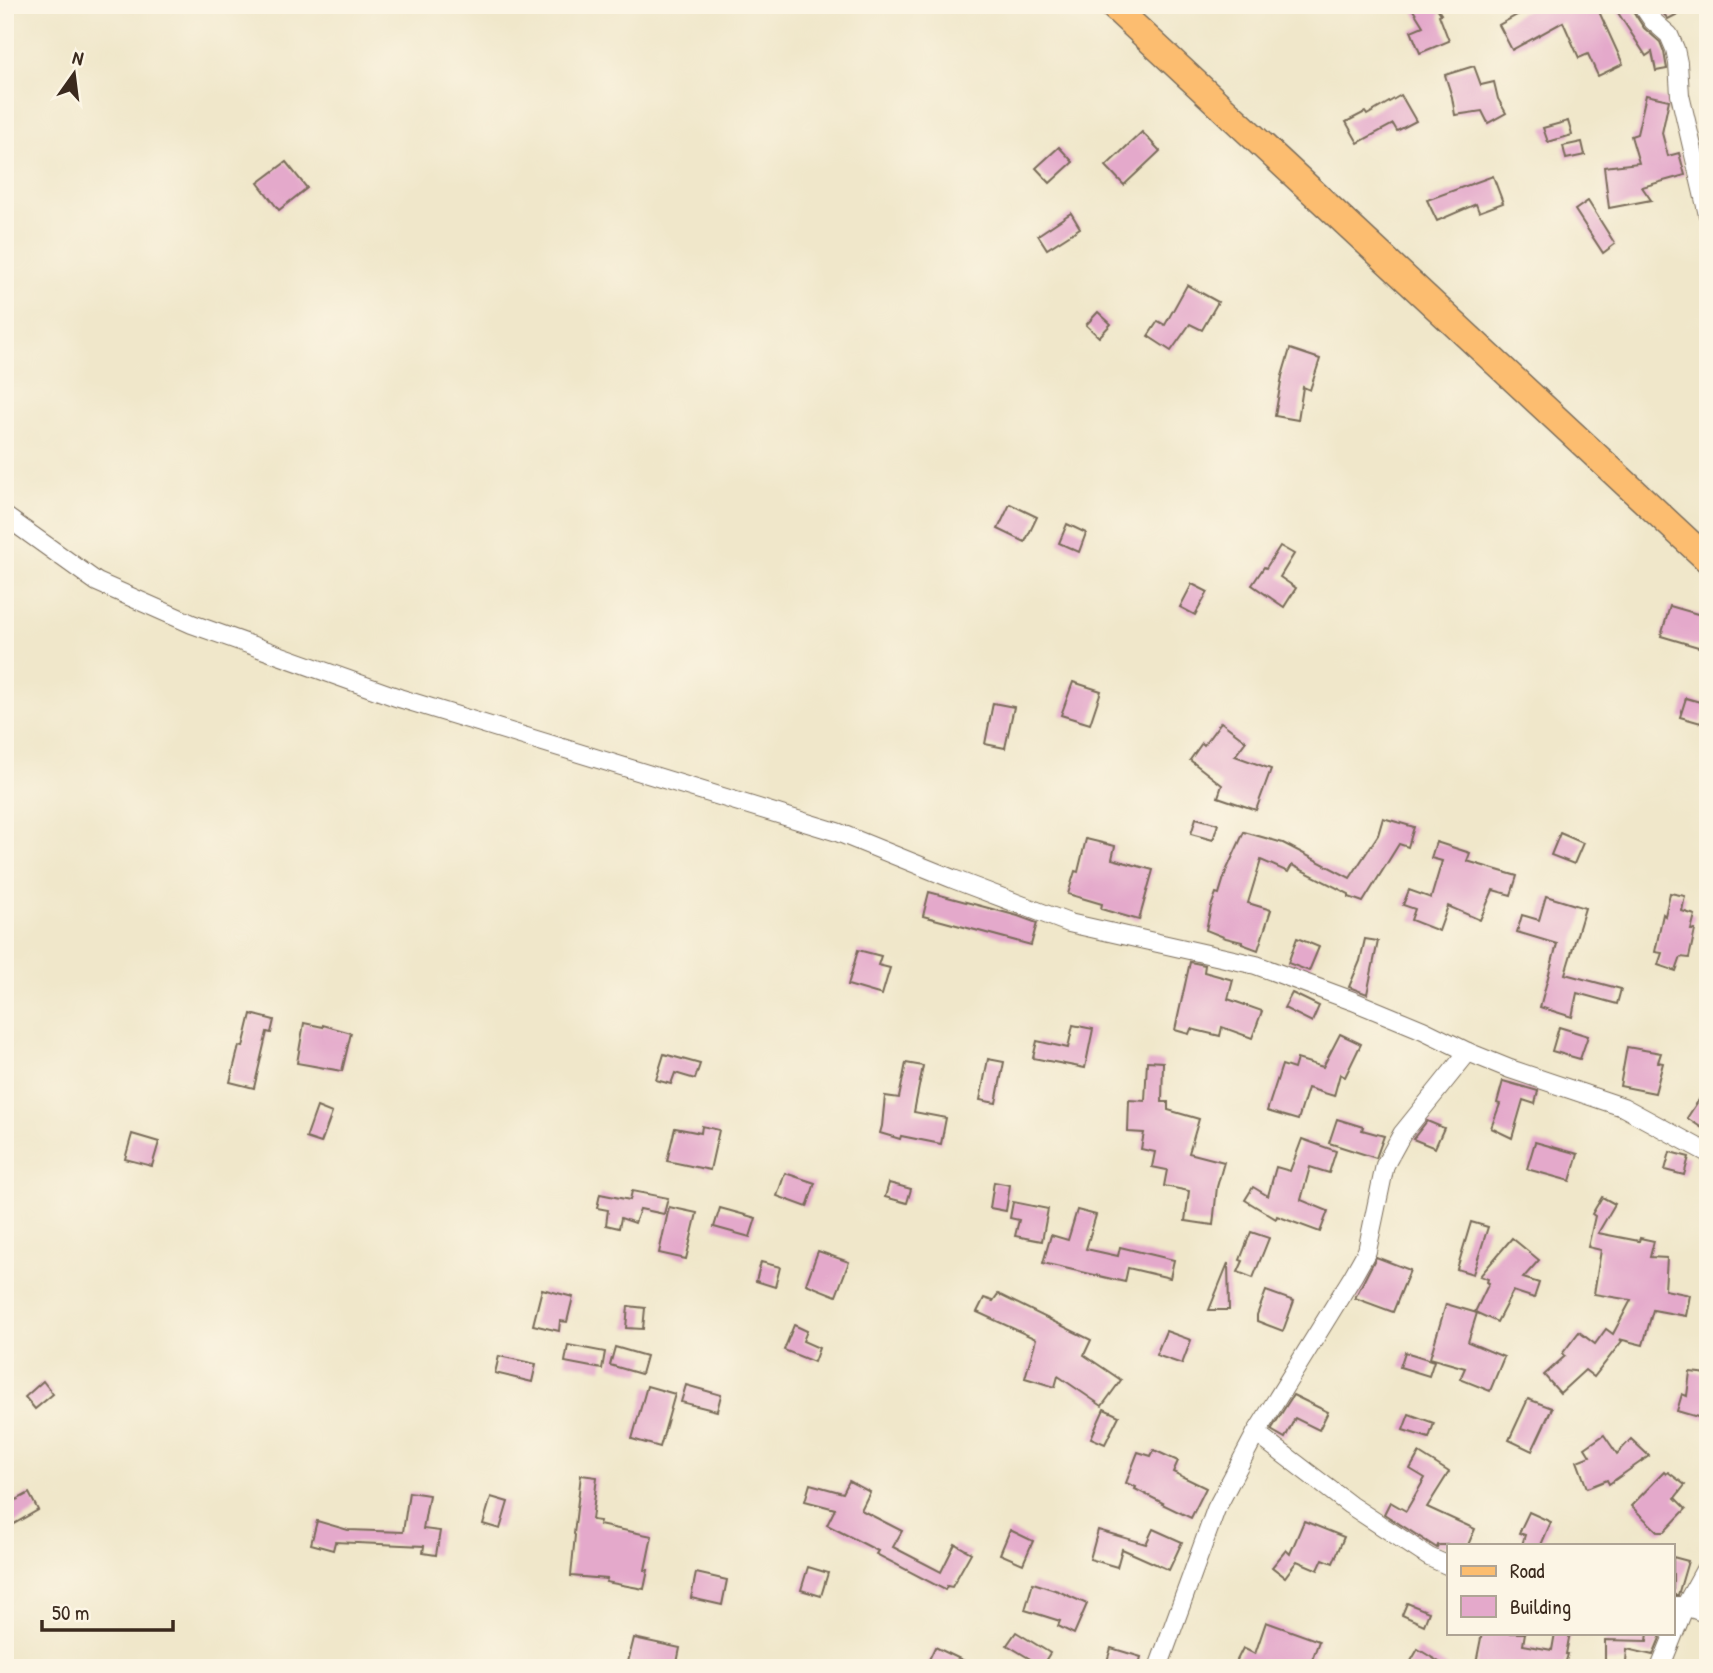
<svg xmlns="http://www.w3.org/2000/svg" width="1713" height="1673" viewBox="0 0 1713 1673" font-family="'Patrick Hand',sans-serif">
  <rect width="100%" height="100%" fill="#fcf5e5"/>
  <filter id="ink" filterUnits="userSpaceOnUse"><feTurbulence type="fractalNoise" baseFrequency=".0143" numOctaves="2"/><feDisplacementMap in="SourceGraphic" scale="14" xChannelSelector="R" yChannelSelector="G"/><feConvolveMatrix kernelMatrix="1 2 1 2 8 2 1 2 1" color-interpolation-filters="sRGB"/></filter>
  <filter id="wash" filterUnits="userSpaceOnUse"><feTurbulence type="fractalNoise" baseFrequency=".00686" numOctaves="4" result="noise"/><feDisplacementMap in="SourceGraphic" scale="28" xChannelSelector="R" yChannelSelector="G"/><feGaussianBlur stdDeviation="1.57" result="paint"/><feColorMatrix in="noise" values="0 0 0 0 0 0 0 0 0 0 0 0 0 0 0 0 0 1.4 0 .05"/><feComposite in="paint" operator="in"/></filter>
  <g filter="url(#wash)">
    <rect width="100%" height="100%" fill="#f0e7ca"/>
    <g id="blocks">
      <g fill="#e4a9cb">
        <polygon points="1410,5 1435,5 1441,14 1439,15 1449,41 1420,53 1411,31 1423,26"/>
        <polygon points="1535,5 1596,5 1623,64 1598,76 1588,54 1579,58 1563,22 1512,50 1499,25"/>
        <polygon points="1613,5 1631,5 1633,11 1644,28 1660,42 1664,52 1667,69 1656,71 1652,52 1646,56"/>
        <polygon points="1656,5 1695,5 1668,19"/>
        <polygon points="1474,66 1481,85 1494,82 1498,99 1506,113 1488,123 1482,111 1455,115 1452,97 1445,75"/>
        <polygon points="1401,95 1416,121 1397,131 1393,124 1358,143 1346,122 1365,112 1367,115"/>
        <polygon points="1646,95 1669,100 1662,133 1668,156 1679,153 1685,175 1642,187 1651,200 1609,208 1604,167 1639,163 1631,136 1637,134"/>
        <polygon points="1568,121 1572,135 1548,142 1543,128"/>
        <polygon points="1142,132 1160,151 1124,185 1106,166"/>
        <polygon points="1582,142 1585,155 1566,159 1563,146"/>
        <polygon points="1059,147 1073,162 1050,183 1036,168"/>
        <polygon points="286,162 307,188 279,210 258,183"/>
        <polygon points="1493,176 1503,203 1479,212 1476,204 1437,221 1427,200"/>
        <polygon points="1588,201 1615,244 1603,253 1575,210"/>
        <polygon points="1071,213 1080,228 1047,249 1038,235"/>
        <polygon points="1187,285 1218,302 1202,330 1190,324 1171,351 1148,336 1158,321 1165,325"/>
        <polygon points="1098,312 1111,324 1099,337 1086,325"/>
        <polygon points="1290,349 1320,359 1310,390 1303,387 1298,420 1275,416 1282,376"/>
        <polygon points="1010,504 1037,517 1025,542 998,529"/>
        <polygon points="1067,524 1086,533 1079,552 1059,543"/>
        <polygon points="1280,546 1294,554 1280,577 1296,588 1284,607 1252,585 1264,567 1266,568"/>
        <polygon points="1192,584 1208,592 1195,615 1180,607"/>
        <polygon points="1670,606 1708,617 1708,640 1705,649 1661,636"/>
        <polygon points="1073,682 1101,691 1090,724 1061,715"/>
        <polygon points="1686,698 1707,704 1701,723 1680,717"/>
        <polygon points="993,703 1014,707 1005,748 985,744"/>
        <polygon points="1221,722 1246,741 1235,756 1271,769 1256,810 1218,797 1222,785 1190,760 1202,743 1204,745"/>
        <polygon points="1196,818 1218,824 1213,840 1191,834"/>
        <polygon points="1383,818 1414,827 1408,847 1399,844 1363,902 1349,897 1349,894 1292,865 1288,872 1261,860 1248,903 1271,910 1258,950 1242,944 1242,942 1226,938 1206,930 1211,907 1216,893 1219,894 1226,871 1244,832 1283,843 1350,878 1378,835"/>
        <polygon points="1560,833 1583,843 1574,864 1551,855"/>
        <polygon points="1086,839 1115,846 1112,859 1153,870 1139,920 1101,909 1102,904 1068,894 1075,871 1078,872"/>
        <polygon points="1436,842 1470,853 1467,861 1517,876 1511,895 1493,890 1480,920 1448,906 1439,931 1411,920 1415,909 1403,905 1409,890 1431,898 1442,861 1431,858"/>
        <polygon points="929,892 1018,916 1037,923 1031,945 923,916"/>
        <polygon points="1670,893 1685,896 1682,911 1695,915 1691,930 1695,930 1689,958 1681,957 1676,971 1658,965 1662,953 1655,952 1663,914 1665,916"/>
        <polygon points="1546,896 1585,908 1565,974 1621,989 1617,1004 1577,993 1572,1017 1540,1007 1557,944 1517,932 1522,915 1539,920"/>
        <polygon points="1297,938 1319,947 1309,971 1288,963"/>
        <polygon points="1365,939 1378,941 1367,994 1349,987 1360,961"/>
        <polygon points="858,950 881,956 878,965 890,968 882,995 848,985"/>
        <polygon points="1190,962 1205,965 1204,972 1233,980 1228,999 1262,1011 1252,1038 1222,1027 1220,1036 1191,1029 1189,1034 1175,1030"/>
        <polygon points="1292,993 1319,1006 1312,1022 1284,1008"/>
        <polygon points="251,1014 274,1020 271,1033 267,1032 254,1088 230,1082 239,1046 243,1047"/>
        <polygon points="304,1023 323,1027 323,1025 351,1033 342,1071 297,1063"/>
        <polygon points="1073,1025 1093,1029 1085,1068 1033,1058 1037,1041 1068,1048"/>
        <polygon points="1559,1027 1588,1036 1580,1059 1552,1051"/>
        <polygon points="1340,1034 1361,1044 1345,1077 1340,1074 1334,1096 1308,1088 1298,1120 1267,1111 1282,1065 1294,1069 1297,1059 1323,1067"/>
        <polygon points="1627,1047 1661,1053 1658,1062 1663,1063 1655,1093 1620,1086"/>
        <polygon points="664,1054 700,1064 695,1079 675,1073 671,1084 656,1080"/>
        <polygon points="988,1059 1004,1062 996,1103 980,1100"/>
        <polygon points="1147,1061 1163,1062 1162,1102 1168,1102 1168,1110 1199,1119 1189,1153 1224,1162 1217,1187 1213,1225 1185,1221 1189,1191 1164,1186 1167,1170 1152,1167 1155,1152 1141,1149 1144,1133 1128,1132 1129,1100 1145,1101"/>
        <polygon points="906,1063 923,1066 914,1112 946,1118 941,1144 901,1136 900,1139 880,1133 882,1126 885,1096 899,1098"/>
        <polygon points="1503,1081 1538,1091 1535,1104 1523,1100 1512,1138 1491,1128 1500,1104 1497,1103"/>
        <polygon points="1708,1086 1708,1132 1687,1118"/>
        <polygon points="317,1107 332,1113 321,1143 306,1138"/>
        <polygon points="1337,1119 1363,1127 1362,1130 1384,1136 1376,1158 1329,1143"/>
        <polygon points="1427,1121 1444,1128 1435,1148 1413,1139"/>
        <polygon points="702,1126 719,1130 710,1170 667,1161 675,1128 701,1133"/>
        <polygon points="132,1134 159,1142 152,1166 125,1159"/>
        <polygon points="1302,1139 1336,1151 1329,1173 1310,1167 1301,1200 1328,1211 1320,1232 1277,1216 1276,1219 1245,1200 1253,1187 1268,1196 1276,1167 1290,1171"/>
        <polygon points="1535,1142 1578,1154 1570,1181 1527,1169"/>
        <polygon points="1670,1152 1689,1157 1684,1175 1665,1170"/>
        <polygon points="785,1173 815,1183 807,1207 777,1196"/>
        <polygon points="994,1182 1010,1185 1006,1211 990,1208"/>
        <polygon points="889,1183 911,1189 907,1203 885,1197"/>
        <polygon points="632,1191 668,1198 664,1214 640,1209 635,1223 621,1218 619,1228 606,1225 608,1210 597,1208 600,1194 630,1200"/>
        <polygon points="1602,1197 1615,1204 1598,1233 1639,1241 1640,1238 1654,1241 1650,1257 1667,1258 1665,1290 1690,1295 1686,1316 1653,1310 1643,1345 1619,1339 1622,1341 1594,1377 1585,1370 1560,1393 1544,1375 1565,1356 1562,1354 1579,1332 1595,1344 1606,1329 1613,1334 1631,1300 1594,1294 1601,1250 1588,1247 1595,1216 1592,1214"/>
        <polygon points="1013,1202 1048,1209 1042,1241 1015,1236 1019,1220 1010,1218"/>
        <polygon points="669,1207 697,1213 686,1259 659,1253"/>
        <polygon points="720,1208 756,1218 750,1237 714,1227"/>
        <polygon points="1077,1210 1096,1215 1086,1249 1118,1256 1120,1247 1174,1260 1170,1278 1128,1268 1125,1282 1043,1263 1051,1235 1068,1240"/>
        <polygon points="1471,1222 1488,1227 1473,1274 1457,1269"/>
        <polygon points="1251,1232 1269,1238 1253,1278 1238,1272 1243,1261 1240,1260"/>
        <polygon points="1512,1238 1539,1260 1523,1278 1539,1283 1534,1298 1513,1291 1497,1322 1475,1312 1489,1283 1487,1282 1488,1279 1480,1276"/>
        <polygon points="818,1251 849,1262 836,1296 806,1284"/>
        <polygon points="1376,1257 1410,1270 1393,1312 1355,1298"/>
        <polygon points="761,1262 780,1267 775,1287 756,1281"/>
        <polygon points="1228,1263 1229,1310 1209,1310"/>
        <polygon points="542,1289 573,1297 567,1322 560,1321 559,1331 533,1325"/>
        <polygon points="1266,1291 1294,1301 1283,1331 1257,1321 1257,1315"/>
        <polygon points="998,1294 1091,1340 1084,1355 1121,1380 1102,1406 1058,1376 1055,1387 1025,1378 1036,1339 977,1312 984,1298 993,1301"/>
        <polygon points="1446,1304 1477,1313 1468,1342 1504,1357 1490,1391 1460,1379 1465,1368 1430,1358"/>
        <polygon points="628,1306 645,1308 643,1329 626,1328"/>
        <polygon points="794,1325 807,1331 803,1341 819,1348 814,1362 784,1350"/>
        <polygon points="1166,1331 1191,1340 1182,1364 1156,1355"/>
        <polygon points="568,1345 605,1352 602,1369 565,1362"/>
        <polygon points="615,1347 646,1356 641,1374 610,1365"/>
        <polygon points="1405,1352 1434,1361 1429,1376 1400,1367"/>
        <polygon points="499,1356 536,1364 532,1382 495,1373"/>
        <polygon points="1690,1372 1708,1374 1708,1420 1677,1411 1682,1394 1687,1396"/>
        <polygon points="43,1381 53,1394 35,1409 25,1397"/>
        <polygon points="686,1385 721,1395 717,1411 681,1402"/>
        <polygon points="647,1386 675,1394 660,1447 632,1439"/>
        <polygon points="1293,1395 1328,1412 1319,1430 1295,1418 1285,1438 1271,1430"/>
        <polygon points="1528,1399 1552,1408 1532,1451 1509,1440"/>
        <polygon points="1104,1409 1119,1416 1105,1444 1091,1438"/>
        <polygon points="1409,1414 1434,1423 1429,1438 1403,1430"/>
        <polygon points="1604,1435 1617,1454 1631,1439 1649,1456 1609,1484 1607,1480 1587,1488 1577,1461 1590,1456 1585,1448"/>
        <polygon points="1154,1450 1178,1461 1173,1472 1206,1488 1191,1518 1162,1504 1163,1503 1135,1489 1136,1487 1126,1483 1138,1452 1151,1456"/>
        <polygon points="1419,1453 1449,1472 1427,1507 1475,1529 1468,1545 1438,1545 1437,1548 1384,1514 1390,1502 1406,1511 1425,1478 1410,1469"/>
        <polygon points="1664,1472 1666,1474 1668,1472 1685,1485 1675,1498 1686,1509 1664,1532 1658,1532 1631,1506"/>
        <polygon points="581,1475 597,1477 592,1520 600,1521 599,1525 652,1536 645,1570 648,1570 644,1589 606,1582 607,1579 571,1576 575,1535 574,1534"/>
        <polygon points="849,1481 870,1492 861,1510 902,1531 893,1547 941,1572 955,1544 971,1553 952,1587 947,1586 945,1590 876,1554 878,1551 827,1525 835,1509 805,1501 810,1484 843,1493"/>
        <polygon points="409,1492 429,1495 423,1529 440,1531 436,1555 423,1553 424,1546 335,1542 333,1550 311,1544 317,1521 348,1530 403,1532"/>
        <polygon points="29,1493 38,1510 12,1525 5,1513 5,1506"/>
        <polygon points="491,1497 508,1502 500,1529 483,1524"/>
        <polygon points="1529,1512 1551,1522 1541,1545 1522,1545 1525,1535 1519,1533"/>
        <polygon points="1304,1521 1344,1537 1333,1563 1323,1559 1318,1570 1297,1561 1285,1577 1272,1567 1286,1550 1290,1554"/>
        <polygon points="1153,1529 1182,1542 1169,1570 1122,1549 1117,1567 1090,1559 1098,1530 1146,1544"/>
        <polygon points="1010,1530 1033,1541 1023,1564 1000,1554"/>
        <polygon points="1673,1557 1688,1561 1678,1595 1673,1595"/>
        <polygon points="808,1567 828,1573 821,1596 801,1590"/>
        <polygon points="696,1573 727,1580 722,1605 691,1598"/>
        <polygon points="1033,1583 1058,1591 1087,1604 1074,1634 1058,1626 1060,1621 1025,1610"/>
        <polygon points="1407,1603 1429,1612 1424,1625 1402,1615"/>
        <polygon points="1266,1622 1319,1641 1309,1668 1247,1668 1236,1662 1243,1648 1255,1654"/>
        <polygon points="1016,1632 1050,1653 1042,1666 1007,1645"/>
        <polygon points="1482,1633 1525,1633 1523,1645 1552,1650 1555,1633 1570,1633 1566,1654 1568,1654 1564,1668 1475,1668"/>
        <polygon points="1648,1633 1662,1633 1653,1655 1627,1649 1626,1662 1605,1662 1605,1640 1647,1641"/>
        <polygon points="634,1638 680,1648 676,1668 655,1668 628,1662"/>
        <polygon points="935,1647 979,1668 925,1668"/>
        <polygon points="1111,1648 1141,1657 1138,1668 1105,1668"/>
        <polygon points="1418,1649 1449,1668 1407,1668"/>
      </g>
    </g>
  </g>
  <g filter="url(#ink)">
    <use href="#blocks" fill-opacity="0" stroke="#7a6c5a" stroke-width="2"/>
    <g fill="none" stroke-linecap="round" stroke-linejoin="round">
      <g stroke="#7a6c5a" stroke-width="20">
        <g id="street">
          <polyline points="1642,5 1653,21 1669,35 1675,49 1678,63 1680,95 1708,215"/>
          <polyline points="5,516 97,582 192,624 399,698 837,832 953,879 1069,923 1256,965 1353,1001 1423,1030 1468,1052 1510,1069 1623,1107 1708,1153"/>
          <polyline points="1256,1433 1350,1505 1429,1557 1449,1566"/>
          <polyline points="1673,1606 1685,1606 1708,1614"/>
          <polyline points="1158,1668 1216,1509 1256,1433 1353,1276 1367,1251 1385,1165 1402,1134 1468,1052"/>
          <polyline points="1660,1668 1685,1606 1708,1564"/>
        </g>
      </g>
      <g stroke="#7a6c5a" stroke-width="29">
        <polyline id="primary" points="1112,5 1708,560"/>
      </g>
      <use href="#street" stroke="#fff" stroke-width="18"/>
      <use href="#primary" stroke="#fcbd6f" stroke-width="26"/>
    </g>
  </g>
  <rect width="1713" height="1673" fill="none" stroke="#fcf5e5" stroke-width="28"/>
  <rect x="1447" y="1544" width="228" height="91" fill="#fcf5e5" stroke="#afa495" stroke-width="2"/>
  <rect x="1461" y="1566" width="35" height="10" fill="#fcbd6f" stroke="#afa495" stroke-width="2"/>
  <text x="1510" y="1578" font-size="21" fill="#3b2a1e">Road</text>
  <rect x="1461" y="1596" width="35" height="21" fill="#e4a9cb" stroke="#afa495" stroke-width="2"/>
  <text x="1510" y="1614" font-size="21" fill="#3b2a1e">Building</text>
  <g transform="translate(74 74) rotate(14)" stroke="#fcf5e5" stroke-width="5" paint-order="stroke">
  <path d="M0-5L12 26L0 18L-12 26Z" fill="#3b2a1e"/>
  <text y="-10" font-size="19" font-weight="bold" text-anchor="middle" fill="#3b2a1e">N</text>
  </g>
  <path d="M42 1620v10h131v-10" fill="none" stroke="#3b2a1e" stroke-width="3.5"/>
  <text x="52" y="1620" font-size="21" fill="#3b2a1e" stroke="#fcf5e5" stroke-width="5" paint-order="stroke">50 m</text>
</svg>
